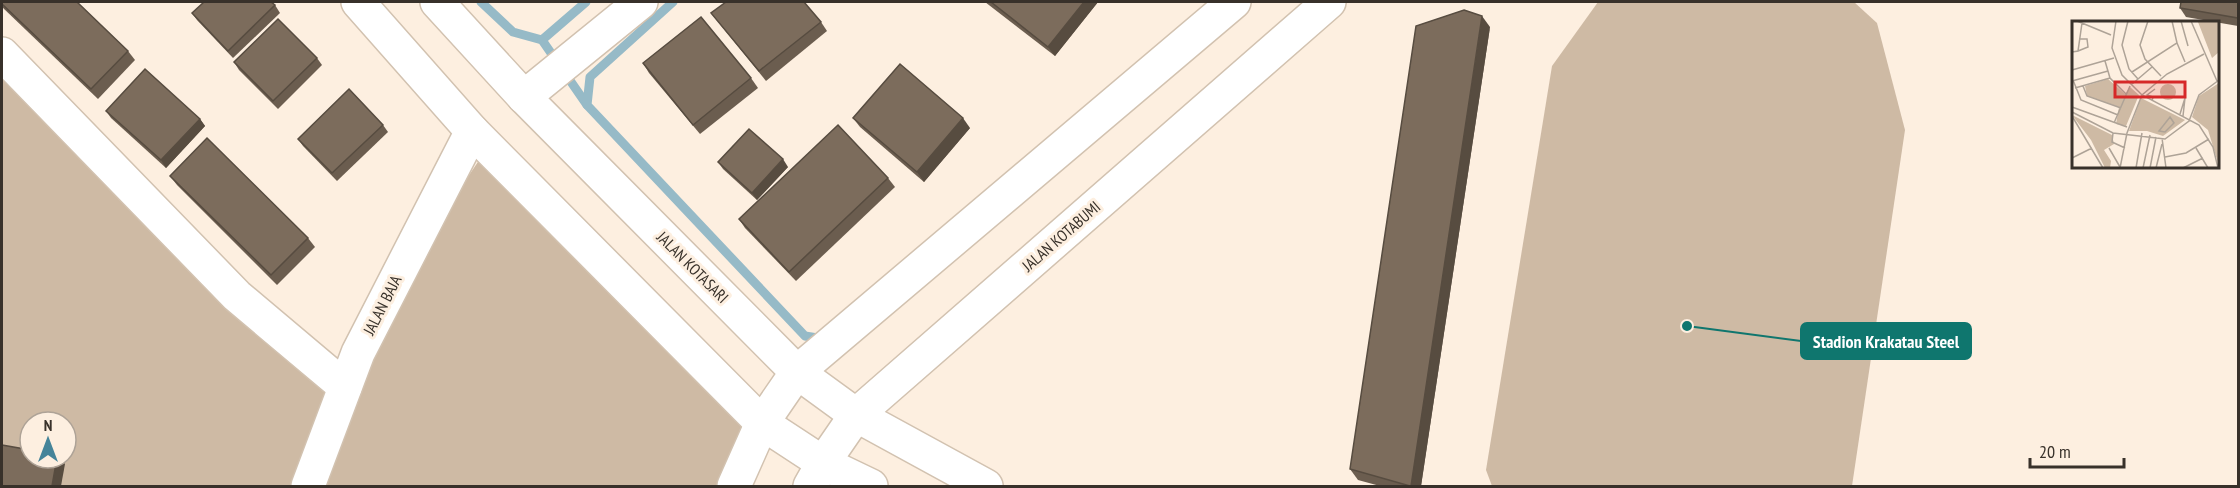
<svg xmlns="http://www.w3.org/2000/svg" width="2240" height="488" viewBox="0 0 2240 488" font-family="'PT Sans Narrow',sans-serif">
  <rect width="100%" height="100%" fill="#fdefe0"/>
  <g fill="#cebaa4" fill-rule="evenodd">
    <polygon points="1598,2 1854,2 1877,23 1905,130 1852,486 1492,486 1486,470 1552,66"/>
    <path d="M2 49 329 383 486 150 761 414 716 486H2ZM30 422H66V458H30Z"/>
  </g>
  <g fill="none" stroke-linecap="round" stroke-linejoin="round">
    <g stroke="#96bac7" stroke-width="9">
      <polyline points="481,2 513,32 542,40 587,105"/>
      <polyline points="673,2 590,77 587,105 805,336 824,339"/>
      <polyline points="542,40 586,2"/>
    </g>
    <g stroke="#d2c2b0" stroke-width="36">
      <g id="minor">
        <polyline points="358,2 472,131 762,423 823,463 871,486"/>
        <polyline points="437,2 524,97 797,372 856,415 986,486"/>
        <polyline points="2,54 237,296 345,387"/>
        <polyline points="524,97 641,2"/>
        <polyline points="308,486 358,353 472,131"/>
        <polyline points="734,486 762,423 797,372 1234,2"/>
        <polyline points="810,486 823,463 856,415 1329,2"/>
      </g>
    </g>
    <use href="#minor" stroke="#fff" stroke-width="33"/>
  </g>
  <g fill="#6b5d4f">
    <polygon points="2,2 128,51 135,60 98,99 2,7"/>
    <polygon points="985,2 1098,2 1055,56"/>
    <polygon points="2238,2 2238,26 2186,17 2180,8"/>
    <polygon points="275,5 280,13 233,58 197,20 192,13"/>
    <polygon points="711,13 821,22 827,31 766,81"/>
    <polygon points="1490,27 1421,486 1380,486 1358,480 1350,469"/>
    <polygon points="317,58 322,65 278,109 239,70 234,62"/>
    <polygon points="643,63 751,78 758,88 700,134 649,73"/>
    <polygon points="106,111 200,119 205,126 166,168 111,118"/>
    <polygon points="853,118 970,128 924,182 860,127"/>
    <polygon points="383,125 388,132 337,181 303,146 298,139"/>
    <polygon points="718,162 788,167 757,200 723,169"/>
    <polygon points="170,176 308,238 315,247 277,285 177,185"/>
    <polygon points="888,178 895,187 796,281 745,228 739,219"/>
  </g>
  <g fill="#574c40">
    <polygon points="1084,2 1098,2 1055,56 1048,47"/>
    <polygon points="1482,16 1490,27 1421,486 1411,486"/>
    <polygon points="963,118 970,128 924,182 917,172"/>
    <polygon points="200,119 205,126 166,168 161,160"/>
    <polygon points="783,159 788,167 757,200 752,193"/>
    <polygon points="57,458 60,458 65,464 61,486 52,486"/>
  </g>
  <g fill="#7c6c5c" stroke="#574c40" stroke-width="1.5">
    <polygon points="2,2 77,2 128,51 91,89 2,4"/>
    <polygon points="204,2 271,2 275,5 228,51 192,13"/>
    <polygon points="726,2 804,2 821,22 759,71 711,13"/>
    <polygon points="991,2 1084,2 1048,47"/>
    <polygon points="2181,2 2238,2 2238,18 2180,8"/>
    <polygon points="1464,10 1482,16 1411,486 1410,486 1350,469 1416,26"/>
    <polygon points="701,17 751,78 693,125 643,63"/>
    <polygon points="278,19 317,58 273,101 234,62"/>
    <polygon points="900,64 963,118 917,172 853,118"/>
    <polygon points="145,69 200,119 161,160 106,111"/>
    <polygon points="349,89 383,125 332,173 298,139"/>
    <polygon points="838,125 888,178 789,272 739,219"/>
    <polygon points="749,129 783,159 752,193 718,162"/>
    <polygon points="207,138 308,238 271,275 170,176"/>
    <polygon points="2,445 30,450 30,458 57,458 52,486 2,486"/>
  </g>
  <g text-anchor="middle" stroke-width="6" stroke-linejoin="round" paint-order="stroke">
    <g font-size="16" fill="#38312a" stroke="#fdefe0">
      <text transform="translate(1061 236) rotate(-41)" y="6">JALAN KOTABUMI</text>
      <text transform="translate(693 267) rotate(45)" y="6">JALAN KOTASARI</text>
      <text transform="translate(382 305) rotate(-63)" y="6">JALAN BAJA</text>
    </g>
  </g>
  <g transform="translate(2072 21)">
    <rect width="147" height="147" fill="#fdefe0"/>
    <path d="M146 0 147 31 140 37 126 1ZM36 58 53 73 58 66 67 74 54 105 44 103 47 86 15 75 13 65ZM147 62V145L136 109 120 96 127 75ZM88 71a8 8 0 1 1 16 0a8 8 0 1 1-16 0ZM69 77 113 99 91 115 75 110H57ZM0 94 40 114 42 123 32 129 39 140 38 147H33L19 119Z" fill="#cebaa4"/>
    <path fill="none" stroke="#aea397" stroke-width="1.5" d="M5 0 39 14M44 0 40 27 50 54 70 74 127 104 141 126 146 147M56 0 50 24 57 48 66 58M76 0 68 24 73 38 89 55M109 0 116 25M119 0 145 60M105 22 113 41M6 30 16 26 15 18H7M0 31 6 30 10 2M33 40 38 57 54 73M0 49 42 37M60 51 105 22 100 0M1 59 9 79 46 94M0 60 36 50M59 64 80 46M11 65 15 75 49 87M3 67 38 57M80 80 81 76 75 74 83 68M0 86 55 106M0 91 41 112 93 118 117 100 127 74 147 59M108 93 113 77 111 95M0 95 31 147M98 96 102 102 93 111 87 110ZM42 102 58 65M41 112 40 121 53 127M90 117 94 147M37 127 48 146M124 127 136 147M93 136 114 132 137 118M0 137 20 127M48 147 55 112 70 74 95 53 132 33M64 147 70 112M71 147 78 114M78 147 84 116M84 147 90 123M111 147 131 137"/>
    <path fill="#d62828" fill-opacity="0.15" stroke="#d62828" stroke-width="3" d="M43 61H113V76H43Z"/>
    <rect width="147" height="147" fill="none" stroke="#38312a" stroke-width="3"/>
  </g>
  <path fill="none" stroke="#0f766e" stroke-width="2" d="M1687 326L1801 341"/>
  <circle fill="#0f766e" stroke="#fdefe0" stroke-width="2" cx="1687" cy="326" r="6"/>
  <rect fill="#0f766e" stroke="#0f766e" stroke-width="2" x="1801" y="323" width="170" height="36" rx="6"/>
  <g font-size="18" text-anchor="middle" font-weight="bold" fill="#fff">
    <text x="1886" y="348">Stadion Krakatau Steel</text>
  </g>
  <rect width="2240" height="488" fill="none" stroke="#38312a" stroke-width="6"/>
  <g transform="translate(48 440)"><circle r="28" fill="#fdefe0" stroke="#aea397" stroke-width="1.5"/>
  <path d="M0-4.5L10 22L0 15L-10 22Z" fill="#458499"/>
  <text y="-9" font-size="16" font-weight="bold" text-anchor="middle" fill="#38312a">N</text>
  </g>
  <path d="M2030 458v9h94v-9" fill="none" stroke="#38312a" stroke-width="3"/>
  <text x="2039" y="458" font-size="18" fill="#38312a" stroke="#fdefe0" stroke-width="4.5" paint-order="stroke">20 m</text>
</svg>
